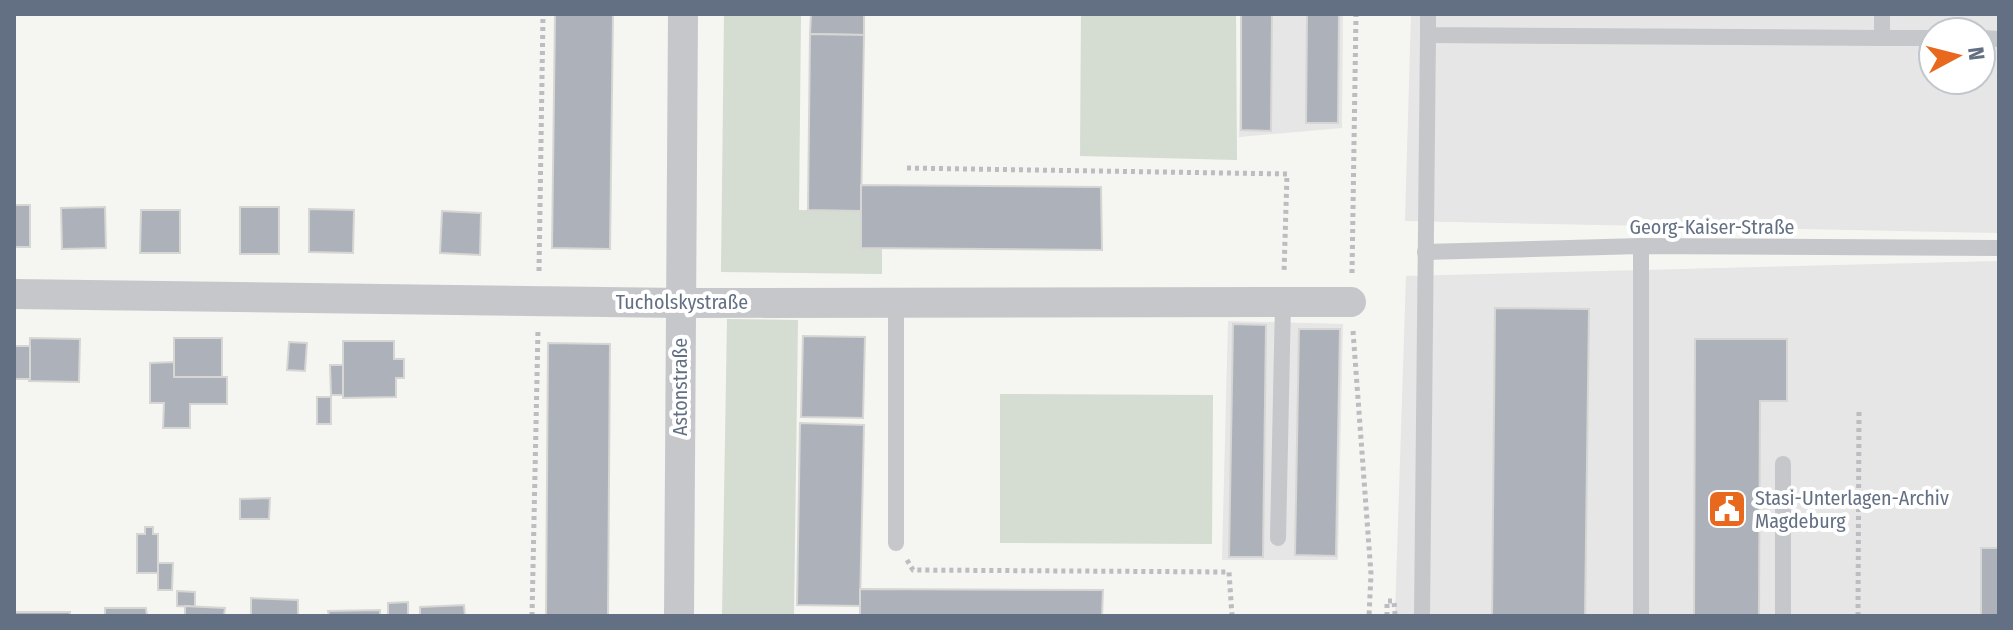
<svg xmlns="http://www.w3.org/2000/svg" width="2013" height="630" viewBox="0 0 2013 630" font-family="'Fira Sans Condensed',sans-serif">
  <rect width="100%" height="100%" fill="#f5f5f1"/>
  <g fill="#e5e6e5" fill-rule="evenodd">
    <polygon points="1241,14 1343,14 1342,128 1239,137"/>
    <path d="M1411 14H1999V233L1405 221ZM1933 32H1981V80H1933Z"/>
    <polygon points="1999,261 1999,616 1395,616 1406,276"/>
    <polygon points="1228,321 1343,324 1338,560 1222,560"/>
  </g>
  <g fill="#d5dcd2">
    <polygon points="724,14 801,14 799,210 861,211 861,248 882,249 882,274 721,272"/>
    <polygon points="1081,14 1236,14 1237,160 1080,156"/>
    <polygon points="727,319 798,320 794,616 722,616"/>
    <polygon points="1000,394 1213,395 1212,544 1000,543"/>
  </g>
  <g fill="#adb2ba" stroke="#d6d6d4" stroke-width="2">
    <polygon points="555,14 613,14 610,249 552,248"/>
    <polygon points="811,14 864,14 864,35 810,34"/>
    <polygon points="1241,14 1272,14 1271,131 1241,130"/>
    <polygon points="1307,14 1339,14 1338,123 1306,123"/>
    <polygon points="810,34 864,35 861,211 808,210"/>
    <polygon points="861,185 1101,187 1102,250 861,248"/>
    <rect x="14" y="205" width="16" height="42"/>
    <polygon points="105,207 106,248 62,249 61,208"/>
    <rect x="240" y="207" width="39" height="47"/>
    <polygon points="309,209 354,210 353,253 309,252"/>
    <polygon points="141,210 180,210 180,253 140,253"/>
    <polygon points="442,211 481,213 480,255 440,253"/>
    <polygon points="1495,308 1589,309 1585,616 1492,616"/>
    <polygon points="1233,324 1266,325 1263,557 1229,557"/>
    <polygon points="1299,329 1340,329 1336,556 1295,555"/>
    <polygon points="803,336 865,337 863,418 801,417"/>
    <polygon points="30,338 80,339 79,382 29,381"/>
    <rect x="174" y="338" width="48" height="39"/>
    <polygon points="1695,339 1787,339 1787,401 1760,401 1759,616 1694,616"/>
    <polygon points="343,341 394,341 394,359 404,359 404,378 396,378 396,397 343,398"/>
    <polygon points="289,342 307,343 305,371 287,370"/>
    <polygon points="548,343 610,344 608,616 546,616"/>
    <rect x="14" y="346" width="16" height="33"/>
    <polygon points="174,362 174,377 227,377 227,404 190,404 190,428 163,428 164,403 150,403 150,363"/>
    <polygon points="330,365 343,365 343,395 331,395"/>
    <rect x="317" y="397" width="14" height="27"/>
    <polygon points="800,423 864,425 860,606 797,605"/>
    <polygon points="270,498 269,519 240,519 240,499"/>
    <polygon points="145,527 153,527 153,534 158,534 158,573 137,573 137,534 145,534"/>
    <rect x="1981" y="548" width="18" height="68"/>
    <polygon points="158,563 173,563 172,590 158,590"/>
    <polygon points="860,589 1103,590 1102,616 860,616"/>
    <polygon points="177,591 195,592 195,607 177,606"/>
    <polygon points="251,598 298,600 298,616 251,616"/>
    <polygon points="388,603 408,602 408,616 388,616"/>
    <polygon points="464,605 465,616 420,616 420,607"/>
    <polygon points="185,606 225,608 224,616 185,616"/>
    <polygon points="105,608 146,608 147,616 105,616"/>
    <polygon points="380,610 380,616 329,616 328,611"/>
    <rect x="15" y="612" width="55" height="4"/>
  </g>
  <g fill="none" stroke-linecap="round" stroke-linejoin="round">
    <g stroke="#bcbdc0" stroke-width="5" stroke-dasharray="4 4" stroke-linecap="butt">
      <polyline points="907,168 1287,174 1284,273"/>
      <polyline points="539,271 543,14"/>
      <polyline points="1352,273 1356,14"/>
      <polyline points="1353,331 1371,574 1369,616"/>
      <polyline points="1804,496 1858,496"/>
      <polyline points="907,560 913,570 1229,572 1232,616"/>
      <polyline points="532,616 538,329"/>
      <polyline points="1387,616 1387,601 1394,601 1395,615"/>
      <polyline points="1858,616 1859,409"/>
    </g>
    <g stroke="#c5c7cb" stroke-width="16">
      <polyline points="1428,14 1428,35 1882,38"/>
      <polyline points="1882,14 1882,38 1933,38"/>
      <polyline points="1981,38 1999,39"/>
      <polyline points="1641,246 1641,616"/>
      <polyline points="1425,252 1641,246 1999,248"/>
      <polyline points="1278,538 1283,302"/>
      <polyline points="896,543 896,303"/>
      <polyline points="1422,616 1428,35"/>
      <polyline points="1783,616 1783,464"/>
    </g>
    <g stroke="#c5c7cb" stroke-width="30">
      <polyline points="14,294 681,303 1351,302"/>
      <polyline points="679,616 683,14"/>
    </g>
  </g>
  <defs>
    <g id="civic-square" transform="scale(2)"><rect x="-9" y="-9" width="18" height="18" rx="4" fill="#e8691e" stroke="#fff"/><path d="M-.6-6.5H3V-4.5H.6V-3L4-1V1h2V6H-6V1h2V-1L-.6-3ZM-1.2 2.5V6h2.4V2.5Z" fill="#fff"/></g>
  </defs>
  <g fill-rule="evenodd">
    <use href="#civic-square" x="1727" y="509"/>
  </g>
  <g text-anchor="middle" stroke-width="8" stroke-linejoin="round" paint-order="stroke">
    <g font-size="20" fill="#637083" stroke="#fff">
      <text x="1712" y="234">Georg-Kaiser-Straße</text>
      <text x="682" y="309">Tucholskystraße</text>
      <text transform="translate(680 387) rotate(-90)" y="7">Astonstraße</text>
    </g>
    <g font-size="20" fill="#637083" stroke="#fff" text-anchor="start">
      <text x="1755" y="505">Stasi-Unterlagen-Archiv<tspan x="1755" dy="23">Magdeburg</tspan></text>
    </g>
  </g>
  <rect width="2013" height="630" fill="none" stroke="#637083" stroke-width="32"/>
  <g transform="translate(1957 56) rotate(83)"><circle r="38" fill="#ffffff" stroke="#c1c6cd" stroke-width="2"/>
  <path d="M0-6L14 30L0 20L-14 30Z" fill="#e8691e"/>
  <text y="-12" font-size="22" font-weight="bold" text-anchor="middle" fill="#637083">N</text>
  </g>
</svg>
